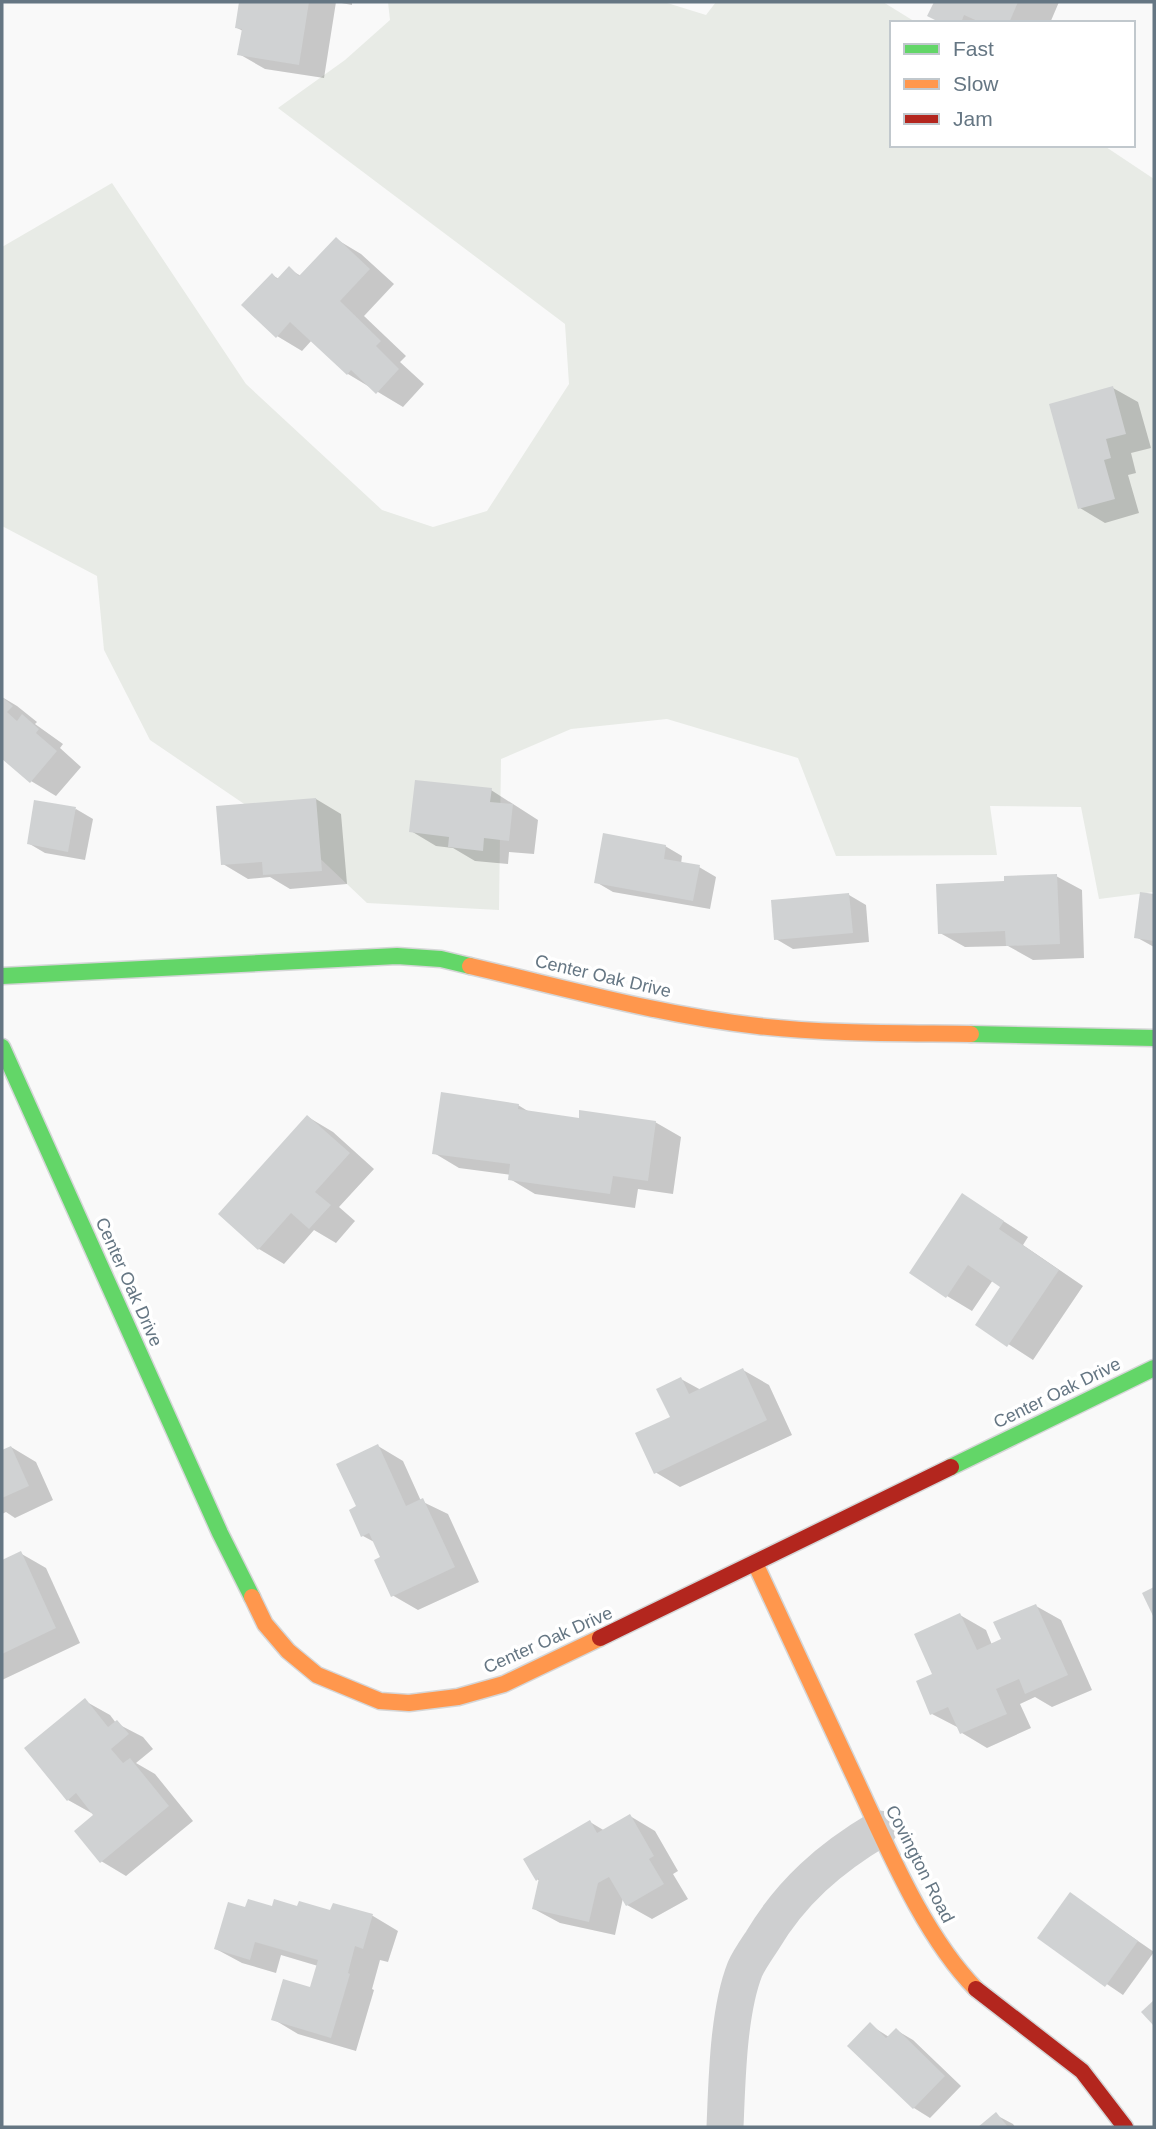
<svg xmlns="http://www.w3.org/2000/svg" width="1156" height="2129" viewBox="0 0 1156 2129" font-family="Helvetica,sans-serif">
  <rect width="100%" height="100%" fill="#f9f9f9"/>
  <polygon fill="#e8ebe6" points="388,2 664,2 706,15 716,2 883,2 917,23 892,23 892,145 1103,145 1154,179 1154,892 1099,899 1081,807 990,806 997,855 836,856 798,758 667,719 571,729 501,759 499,910 367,903 309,848 150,740 104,650 97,576 2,526 2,247 112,183 246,384 382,510 433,527 487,511 569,384 565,324 278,108 345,60 390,20"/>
  <g fill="#0003">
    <polygon points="241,2 352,2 352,5 336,2 324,78 265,69 239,54 243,31 237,28"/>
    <polygon points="932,2 1059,2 1050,23 942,23 935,3"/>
    <polygon points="336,239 361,254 394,284 364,316 406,356 400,362 424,384 403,407 348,374 312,340 302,351 277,336 272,275 279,279 289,269 301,276"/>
    <polygon points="1113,388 1138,402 1151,448 1131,453 1136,473 1128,475 1139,513 1105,523 1080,508"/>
    <polygon points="2,697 17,706 37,722 35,724 63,744 60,748 81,767 56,796 31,781 2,756"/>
    <polygon points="491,790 538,820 534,854 509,852 508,864 475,861 453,848 436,846 411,831"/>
    <polygon points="316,799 341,814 347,884 290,889 270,877 248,879 223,864"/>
    <polygon points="76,809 93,819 85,860 45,853 28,843"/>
    <polygon points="665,846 682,856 681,864 699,867 716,877 710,909 613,892 596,882"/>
    <polygon points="1056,876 1082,890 1084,958 1033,960 1008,946 965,947 940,933 1006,883"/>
    <polygon points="1142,894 1154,896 1154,947 1136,937"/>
    <polygon points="849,895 866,905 869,942 793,949 776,939"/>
    <polygon points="518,1105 531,1113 580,1120 655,1122 681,1137 673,1194 638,1189 635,1208 535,1194 510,1179 511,1175 459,1168 434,1153"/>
    <polygon points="308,1117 333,1132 374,1169 339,1207 355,1221 336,1243 314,1230 284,1264 259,1249 221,1214"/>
    <polygon points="963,1195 1028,1237 1023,1245 1083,1286 1033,1360 977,1324 1002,1286 993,1280 972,1311 947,1296"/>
    <polygon points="743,1370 769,1385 792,1435 680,1487 655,1472 672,1417 681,1379 701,1390"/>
    <polygon points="378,1446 403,1461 421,1501 448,1514 479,1582 418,1610 392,1595 382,1558 376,1543 363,1536 358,1507"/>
    <polygon points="11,1447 36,1462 53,1500 15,1518 6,1512 2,1514 2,1452"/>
    <polygon points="20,1553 46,1568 80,1643 2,1680 2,1562"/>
    <polygon points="1036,1606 1061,1620 1092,1690 1052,1707 1035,1697 1020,1704 1031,1728 987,1748 962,1733 959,1728 932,1714 934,1675 960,1615 986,1630 992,1645 1003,1640"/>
    <polygon points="85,1701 110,1715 116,1723 143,1737 153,1749 136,1763 155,1774 193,1821 126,1876 101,1861 95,1815 68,1800"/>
    <polygon points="630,1816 655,1831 678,1871 673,1874 688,1899 652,1919 627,1905 623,1898 615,1935 560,1923 534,1909 540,1881 537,1879 590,1822 605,1831"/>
    <polygon points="1070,1894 1154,1952 1123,1995 1039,1938"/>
    <polygon points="334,1905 373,1916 398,1931 388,1962 380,1960 372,1989 374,1990 356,2051 298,2034 273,2019 311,1989 318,1966 281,1955 276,1973 242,1963 216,1949 247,1909 299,1908 331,1912"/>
    <polygon points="870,2025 889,2037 896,2030 913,2040 961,2086 930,2118 914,2108"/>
    <polygon points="996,2115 1013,2124 1015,2127 981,2127"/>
  </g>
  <g fill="#d0d2d3">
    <polygon points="239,2 309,2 299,65 237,55 242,29 235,28"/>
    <polygon points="934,2 1018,2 1009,23 982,23 964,15 961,23 941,23 927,16"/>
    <polygon points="336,237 370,269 340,301 381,341 376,346 399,369 376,394 351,370 347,375 290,322 276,338 241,305 272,273 277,279 289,266 299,276"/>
    <polygon points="1113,386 1126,434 1106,439 1111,458 1104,460 1115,499 1078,509 1049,404"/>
    <polygon points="2,697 13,706 7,712 17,721 22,714 39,729 36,733 57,751 30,783 2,759"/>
    <polygon points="415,780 492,788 490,802 513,804 509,841 484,838 483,851 448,847 449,837 409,832"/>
    <polygon points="316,798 322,871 263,875 262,862 221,865 216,806"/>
    <polygon points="34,800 76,807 68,852 27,844"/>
    <polygon points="603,833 666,845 664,859 700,865 693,901 594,883"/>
    <polygon points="1057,874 1060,944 1006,946 1005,931 938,934 936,884 1004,881 1004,876"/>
    <polygon points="1140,892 1154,894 1154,941 1134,938"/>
    <polygon points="849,893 853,933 774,940 771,900"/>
    <polygon points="441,1092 519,1104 518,1109 579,1118 579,1110 656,1121 648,1181 613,1176 610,1194 508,1180 510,1164 432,1154"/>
    <polygon points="307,1115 350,1153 315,1192 331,1205 309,1229 291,1213 258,1250 218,1214"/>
    <polygon points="962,1193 1004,1221 999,1229 1059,1270 1007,1347 975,1325 1000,1287 968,1265 946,1298 909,1273"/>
    <polygon points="743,1368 767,1420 654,1474 635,1433 670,1417 656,1389 681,1377 689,1394"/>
    <polygon points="378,1444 406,1506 423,1498 455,1567 391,1597 374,1560 380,1557 369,1533 361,1537 349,1510 356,1506 336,1464"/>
    <polygon points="11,1446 29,1486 2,1498 2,1450"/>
    <polygon points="21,1551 56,1628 2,1654 2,1560"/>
    <polygon points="1154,1587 1154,1618 1142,1593"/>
    <polygon points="1036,1604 1068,1675 1025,1694 1019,1679 996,1689 1007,1714 960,1734 948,1707 930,1715 916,1681 932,1674 914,1634 960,1613 977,1650 1001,1639 993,1622"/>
    <polygon points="85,1698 108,1727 117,1720 129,1734 111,1749 123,1763 130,1758 169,1806 100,1863 74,1831 93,1815 76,1793 67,1801 24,1748"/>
    <polygon points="630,1814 654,1856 649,1859 664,1884 626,1906 609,1877 598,1883 589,1922 532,1909 539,1878 536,1881 523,1859 590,1820 597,1833"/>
    <polygon points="1070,1892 1138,1941 1105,1987 1037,1938"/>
    <polygon points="248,1899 272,1906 274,1899 297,1906 299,1901 330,1910 333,1903 373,1914 363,1949 355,1946 348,1973 350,1974 331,2038 271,2020 283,1979 310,1987 318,1960 255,1942 250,1960 214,1949 228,1902 245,1907"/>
    <polygon points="1154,2000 1154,2026 1141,2012"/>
    <polygon points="870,2022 886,2038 896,2028 945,2076 913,2109 847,2046"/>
    <polygon points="996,2112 1008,2127 978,2127"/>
  </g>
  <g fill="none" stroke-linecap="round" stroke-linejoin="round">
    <g stroke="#d5d6d7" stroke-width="19">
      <g id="fast">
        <polyline points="2,976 397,956 441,959 470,966"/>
        <polyline points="971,1034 1154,1038"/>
        <polyline points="2,1047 220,1533 252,1597"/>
        <polyline points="951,1467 1154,1368"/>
      </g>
    </g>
    <g stroke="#d5d6d7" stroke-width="19">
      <g id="slow">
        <path d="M470 966C565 988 660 1015 758 1026 828 1034 900 1033 971 1034"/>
        <path d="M755 1563C790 1639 826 1715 861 1791 891 1856 926 1938 976 1989"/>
        <polyline points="252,1597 265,1624 288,1651 317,1675 380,1701 409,1703 458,1697 504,1684 600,1638"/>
      </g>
    </g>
    <g stroke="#d5d6d7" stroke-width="19">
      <g id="jam">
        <polyline points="600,1638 951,1467"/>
        <polyline points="976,1989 1082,2071 1125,2127"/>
      </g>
    </g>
    <path stroke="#cecfd0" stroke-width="37" d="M725 2127C727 2081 728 2012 745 1969 749 1960 756 1950 762 1941 791 1892 830 1858 879 1829"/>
    <use href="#fast" stroke="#63d668" stroke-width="16"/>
    <use href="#slow" stroke="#ff974d" stroke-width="16"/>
    <use href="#jam" stroke="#b3261e" stroke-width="16"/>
  </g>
  <g text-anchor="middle" stroke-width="7" stroke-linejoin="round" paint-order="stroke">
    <g font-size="18" fill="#657683" stroke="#fff">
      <text transform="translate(603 976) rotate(13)" y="6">Center Oak Drive</text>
      <text transform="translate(129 1282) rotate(66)" y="6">Center Oak Drive</text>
      <text transform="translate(1057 1393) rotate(-26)" y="6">Center Oak Drive</text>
      <text transform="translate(548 1640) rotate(-24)" y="6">Center Oak Drive</text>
      <text transform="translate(920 1864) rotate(63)" y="6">Covington Road</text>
    </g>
  </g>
  <rect width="1156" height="2129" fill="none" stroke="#657683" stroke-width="7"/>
  <rect x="890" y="21" width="245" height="126" fill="#ffffff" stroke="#c1c8cd" stroke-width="2"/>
  <rect x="904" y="44" width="35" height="10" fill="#63d668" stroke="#c1c8cd" stroke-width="2"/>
  <text x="953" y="56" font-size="21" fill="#657683">Fast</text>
  <rect x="904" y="79" width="35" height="10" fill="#ff974d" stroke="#c1c8cd" stroke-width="2"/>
  <text x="953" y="91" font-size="21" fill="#657683">Slow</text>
  <rect x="904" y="114" width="35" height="10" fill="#b3261e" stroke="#c1c8cd" stroke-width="2"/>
  <text x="953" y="126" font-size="21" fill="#657683">Jam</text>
</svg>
